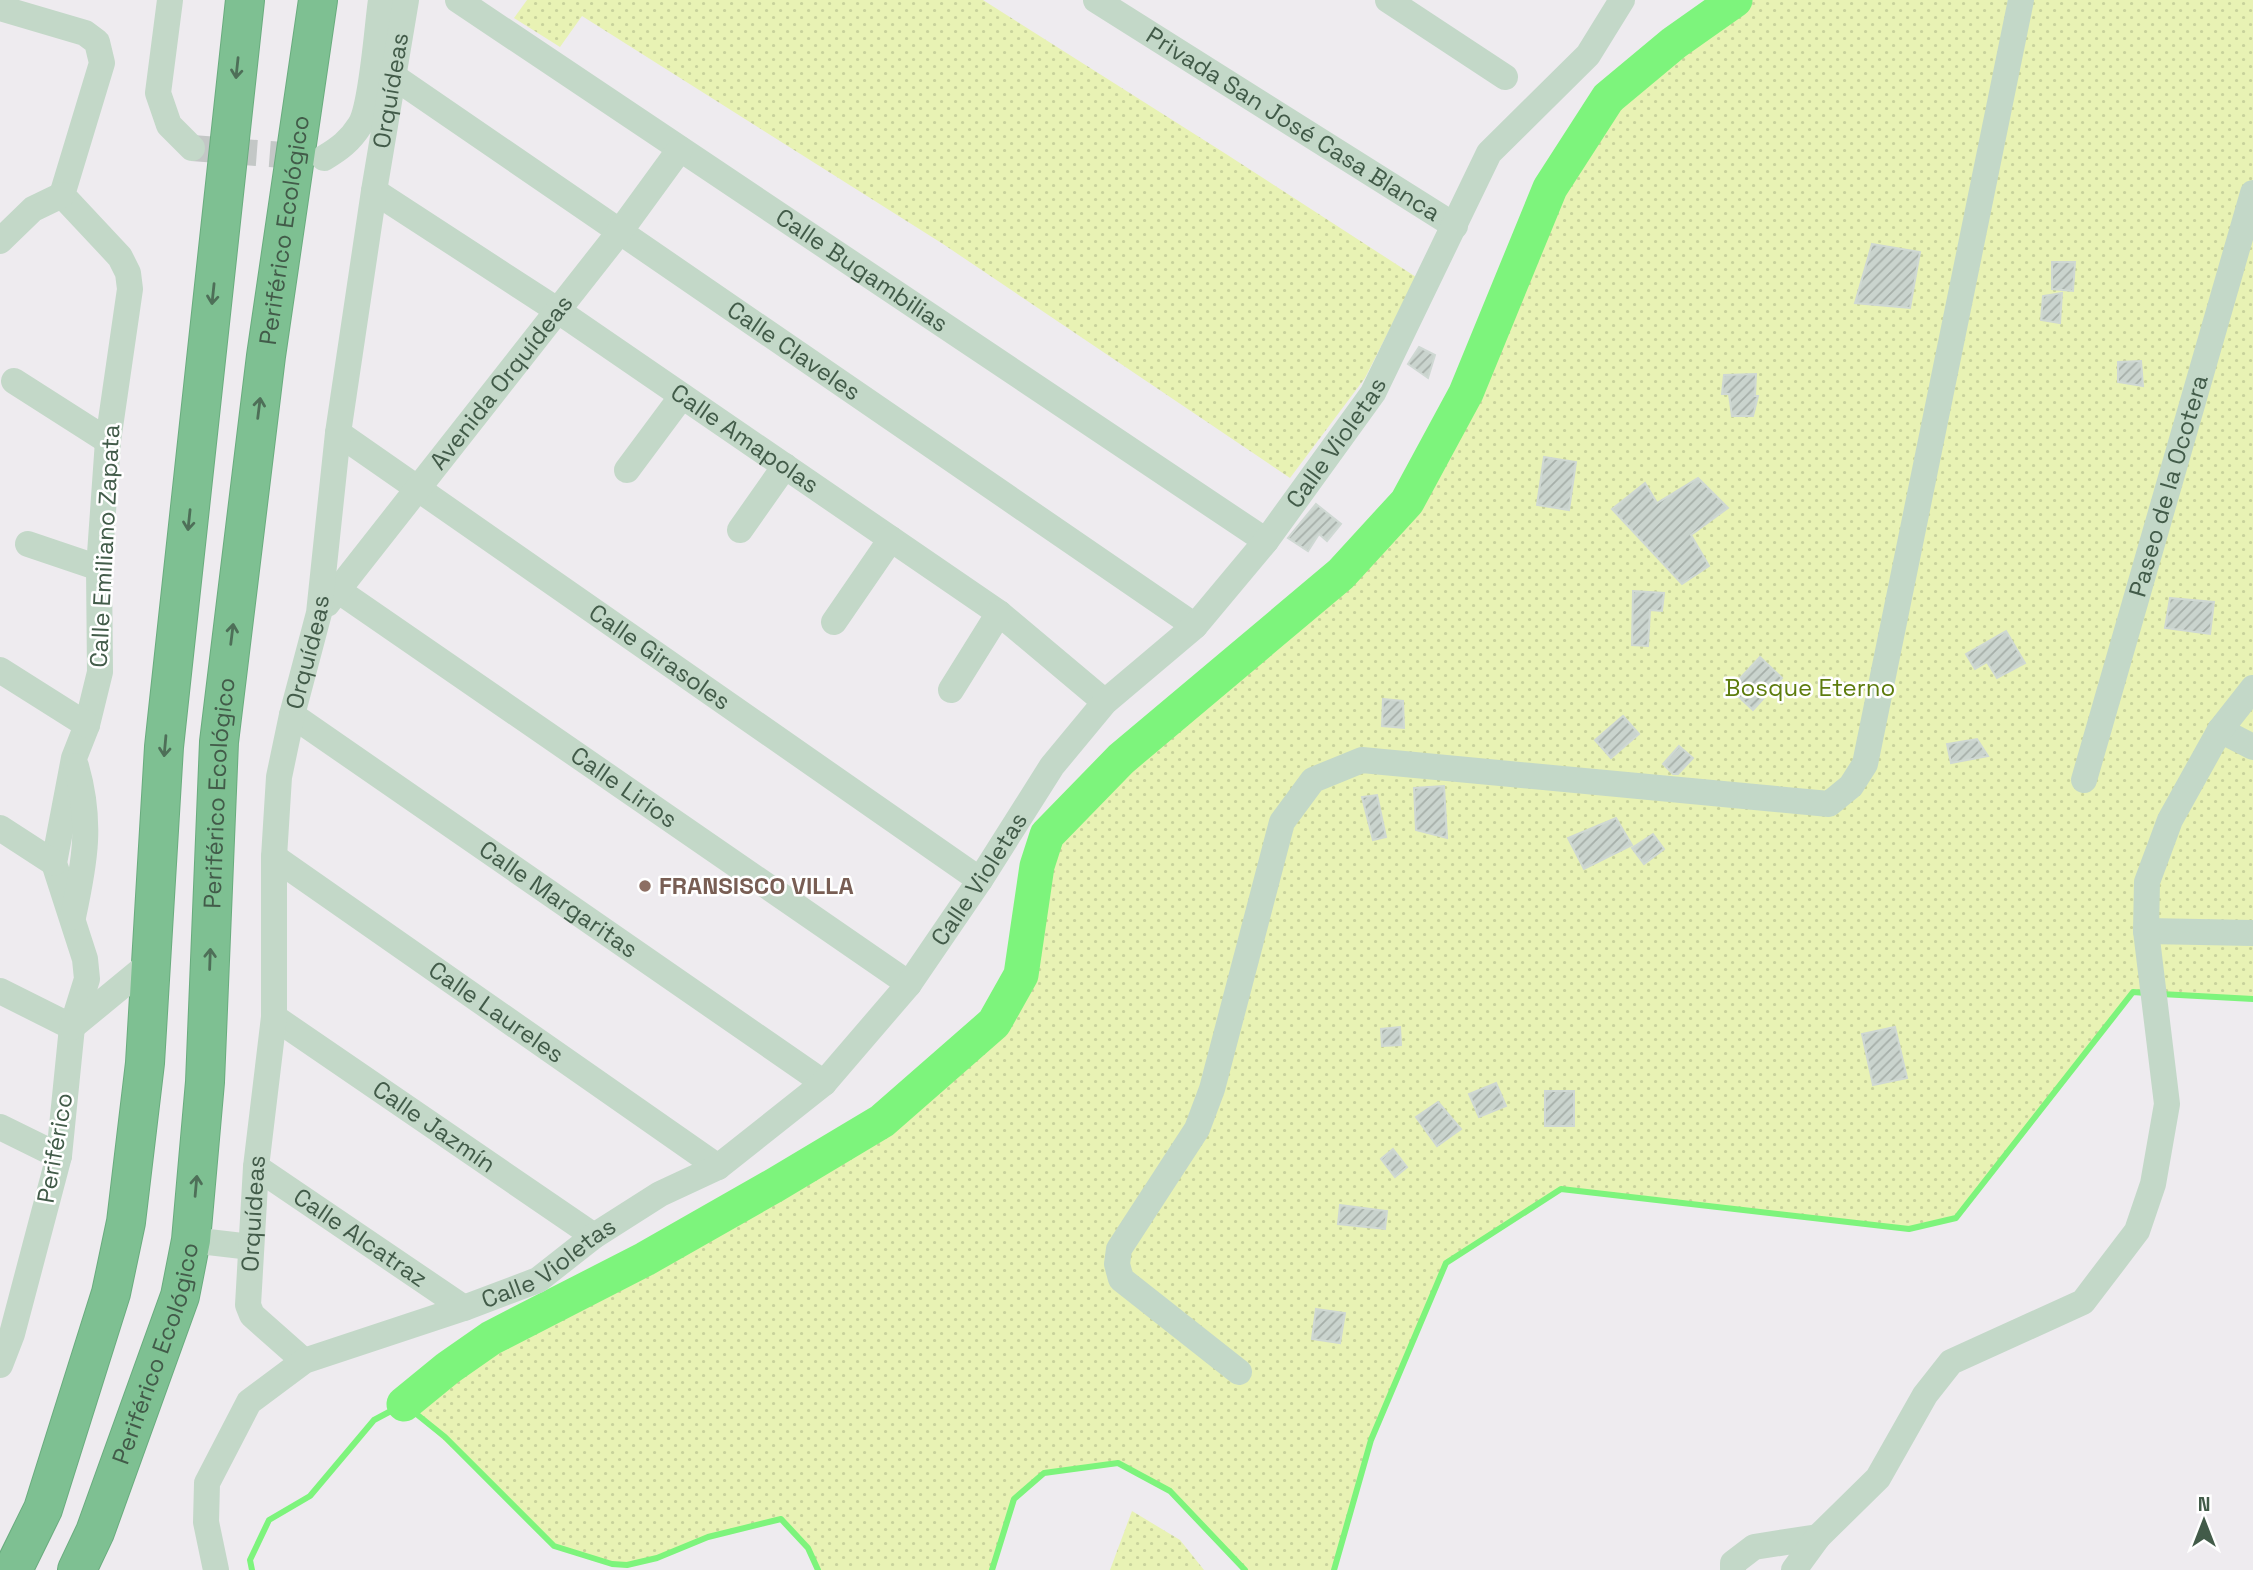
<svg xmlns="http://www.w3.org/2000/svg" width="2253" height="1570" viewBox="0 0 2253 1570" font-family="'Space Grotesk',sans-serif">
  <defs>
    <pattern id="park-dots" width="8" height="8" patternUnits="userSpaceOnUse" patternTransform="scale(1.75)"><rect width="8" height="8" fill="#e8f2b4"/><path d="M2 2h.1M6 6h.1" fill="none" stroke="#c8d29c" stroke-width="1.8" stroke-linecap="round"/></pattern>
    <pattern id="building-hatch" width="6" height="6" patternUnits="userSpaceOnUse" patternTransform="scale(1.75)"><rect width="6" height="6" fill="#cad4ce"/><path d="M-1 1l2-2M0 6l6-6M5 7l2-2" fill="none" stroke="#a6afa9"/></pattern>
  </defs>
  <rect width="100%" height="100%" fill="#eeebef"/>
  <g fill="url(#park-dots)">
    <polygon points="527,0 983,0 1226,154 1416,277 1365,378 1290,478 943,244 582,16 560,47 514,18"/>
    <polygon points="1735,0 2253,0 2253,999 2133,993 1956,1218 1909,1229 1561,1189 1446,1263 1371,1440 1334,1570 1245,1570 1170,1491 1118,1463 1044,1473 1014,1499 992,1570 818,1570 808,1548 781,1519 708,1537 657,1558 627,1565 612,1564 554,1546 522,1512 404,1404 448,1368 491,1338 645,1259 775,1185 882,1121 994,1023 1021,975 1037,866 1047,835 1121,759 1341,574 1407,502 1466,393 1550,188 1608,98 1674,43"/>
    <polygon points="1132,1511 1180,1540 1204,1570 1110,1570"/>
  </g>
  <g fill="none" stroke-linecap="round" stroke-linejoin="round">
    <g stroke="#7df47c" stroke-width="6">
      <polyline points="2161,994 2253,999"/>
      <polyline points="252,1570 250,1560 269,1520 310,1496 374,1420 404,1404 445,1437 554,1546 612,1564 627,1565 657,1558 708,1537 781,1519 808,1548 818,1570"/>
      <polyline points="992,1570 1014,1499 1044,1473 1118,1463 1170,1491 1245,1570"/>
      <polyline points="1334,1570 1371,1440 1446,1263 1561,1189 1909,1229 1956,1218 2133,992 2146,993"/>
    </g>
    <polyline stroke="#7df47c" stroke-width="35" points="404,1404 448,1368 491,1338 645,1259 775,1185 882,1121 994,1023 1021,975 1037,866 1047,835 1121,759 1341,574 1407,502 1466,393 1550,188 1608,98 1674,43 1735,0"/>
  </g>
  <g fill="url(#building-hatch)" stroke="#cfd8d3" stroke-width="2">
    <polygon points="1872,244 1920,252 1910,308 1855,303"/>
    <polygon points="2052,262 2075,262 2073,291 2052,289"/>
    <polygon points="2062,293 2060,323 2041,320 2043,296"/>
    <polygon points="1419,347 1435,355 1428,378 1408,364"/>
    <polygon points="2141,361 2143,386 2118,382 2118,362"/>
    <polygon points="1756,374 1755,396 1758,396 1753,416 1732,416 1729,394 1722,394 1724,375"/>
    <polygon points="1544,457 1576,462 1569,510 1537,505"/>
    <polygon points="1698,478 1728,508 1691,535 1709,566 1682,584 1612,509 1645,483 1657,503"/>
    <polygon points="1316,504 1341,524 1327,541 1319,534 1308,551 1288,538"/>
    <polygon points="1633,591 1664,593 1662,611 1650,610 1648,646 1632,645"/>
    <polygon points="2170,598 2214,602 2210,634 2165,628"/>
    <polygon points="2006,631 2025,663 1997,678 1987,662 1975,669 1966,654"/>
    <polygon points="1760,657 1782,678 1753,710 1730,689"/>
    <polygon points="1383,699 1403,701 1404,728 1382,726"/>
    <polygon points="1623,716 1639,734 1611,758 1595,740"/>
    <polygon points="1977,739 1988,756 1951,763 1947,744"/>
    <polygon points="1679,746 1693,758 1678,774 1673,774 1663,764"/>
    <polygon points="1444,786 1447,838 1416,830 1414,788"/>
    <polygon points="1377,795 1386,837 1373,840 1362,797"/>
    <polygon points="1616,818 1632,845 1584,869 1568,838"/>
    <polygon points="1653,834 1664,849 1644,864 1632,848"/>
    <polygon points="1400,1027 1401,1045 1382,1046 1381,1029"/>
    <polygon points="1895,1027 1907,1078 1873,1085 1862,1034"/>
    <polygon points="1496,1083 1506,1106 1479,1117 1469,1094"/>
    <rect x="1545" y="1091" width="29" height="35"/>
    <polygon points="1438,1102 1461,1129 1437,1146 1416,1117"/>
    <polygon points="1393,1149 1407,1167 1395,1177 1381,1159"/>
    <polygon points="1340,1205 1387,1211 1385,1229 1338,1224"/>
    <polygon points="1316,1309 1345,1313 1340,1343 1312,1339"/>
  </g>
  <g fill="none" stroke-linecap="round" stroke-linejoin="round">
    <polyline stroke="#c3c7c6" stroke-width="26" stroke-dasharray="26 13" stroke-linecap="butt" points="192,148 309,157"/>
    <g stroke="#69ac7e" stroke-width="40">
      <g id="highway">
        <polyline points="13,1570 43,1509 111,1293 126,1222 145,1063 164,747 245,0"/>
        <path id="s15" d="M77 1570 95 1532 180 1296 191 1240 205 1082 219 742 266 356 318 0"/>
      </g>
    </g>
    <g stroke="#c3d8c8" stroke-width="26">
      <polyline points="170,0 158,93 169,125 192,148"/>
      <path id="s1" d="M458 0 1266 541"/>
      <path id="s2" d="M1096 0 1455 226"/>
      <polyline points="1388,0 1505,77"/>
      <polyline points="0,8 85,33 97,42 102,63 62,195 120,257 128,273 130,289 108,441 99,568 100,672 87,725 74,758 54,863 85,959 87,979 72,1027 59,1156 12,1334 0,1365"/>
      <path id="s3" d="M393 76 1195 626"/>
      <path d="M324 158C339 149 350 141 360 125 372 106 377 27 381 0"/>
      <path id="s4" d="M374 191 557 310 999 613 1105 702"/>
      <polyline points="0,241 33,209 62,195"/>
      <polyline points="14,381 108,441"/>
      <path id="s5" d="M338 433 980 880"/>
      <polyline points="627,470 682,396"/>
      <polyline points="740,530 785,466"/>
      <polyline points="28,544 99,568"/>
      <path id="s6" d="M339 591 909 984"/>
      <path id="s7" d="M327 604 621 230 680 149"/>
      <polyline points="834,622 891,539"/>
      <polyline points="0,670 87,725"/>
      <polyline points="951,690 999,613"/>
      <path id="s8" d="M292 715 824 1083"/>
      <polyline points="2220,730 2253,747"/>
      <path id="s9" d="M2084 780 2253 193"/>
      <polyline points="0,828 54,863"/>
      <path id="s10" d="M274 857 718 1167"/>
      <path d="M73 917C85 861 92 822 76 766"/>
      <polyline points="2146,931 2253,933"/>
      <polyline points="0,991 72,1027"/>
      <path id="s11" d="M274 1017 594 1236"/>
      <polyline points="72,1027 151,962"/>
      <polyline points="0,1127 59,1156"/>
      <path id="s12" d="M256 1167 464 1308"/>
      <polyline points="191,1240 251,1247"/>
      <path id="s13" d="M304 1361 252 1315 248 1305 256 1167 274 1017V857L279 777 292 715 319 613 338 433 374 191 406 0"/>
      <polyline points="1239,1372 1121,1279 1117,1264 1119,1249 1197,1129 1212,1089 1282,822 1313,780 1362,760 1829,804 1851,786 1865,764 2021,0"/>
      <path id="s14" d="M216 1570 206 1522 207 1483 249 1402 304 1361 464 1308 538 1280 594 1236 660 1194 718 1167 824 1083 909 984 980 880 1052 766 1105 702 1195 626 1266 541 1373 393 1489 153 1588 55 1622 0"/>
      <polyline points="1733,1570 1733,1563 1754,1547 1818,1537"/>
      <polyline points="1794,1570 1818,1537 1878,1478 1925,1395 1951,1362 2083,1302 2137,1231 2153,1184 2167,1104 2146,931 2147,882 2170,820 2220,730 2253,688"/>
    </g>
    <use href="#highway" stroke="#7ec092" stroke-width="38"/>
  </g>
  <defs><path id="oneway-shaft" d="M-6 0H5M1.5-3L5.5 0L1.5 3" fill="none" stroke-width="1.6" stroke-linecap="round" stroke-linejoin="round" transform="scale(1.75)"/></defs>
  <g stroke="#4e6f58">
    <use href="#oneway-shaft" transform="translate(237 68) rotate(96)"/>
    <use href="#oneway-shaft" transform="translate(213 294) rotate(96)"/>
    <use href="#oneway-shaft" transform="translate(259 408) rotate(-83)"/>
    <use href="#oneway-shaft" transform="translate(189 520) rotate(96)"/>
    <use href="#oneway-shaft" transform="translate(232 634) rotate(-83)"/>
    <use href="#oneway-shaft" transform="translate(165 746) rotate(95)"/>
    <use href="#oneway-shaft" transform="translate(210 959) rotate(-88)"/>
    <use href="#oneway-shaft" transform="translate(196 1186) rotate(-85)"/>
  </g>
  <circle fill="#8d6e63" stroke="#fff" stroke-width="2.5" cx="645" cy="886" r="7"/>
  <g text-anchor="middle" stroke-width="5" stroke-linejoin="round" paint-order="stroke">
    <g font-size="24" fill="#425b49" stroke="#fff">
      <text dy="8" stroke="none"><textPath href="#s13" startOffset="1306">Orquídeas</textPath></text>
      <text dy="8" stroke="none"><textPath href="#s2" startOffset="233">Privada San José Casa Blanca</textPath></text>
      <text dy="8" stroke="none"><textPath href="#s15" startOffset="1365">Periférico Ecológico</textPath></text>
      <text dy="8" stroke="none"><textPath href="#s1" startOffset="486">Calle Bugambilias</textPath></text>
      <text dy="8" stroke="none"><textPath href="#s3" startOffset="486">Calle Claveles</textPath></text>
      <text dy="8" stroke="none"><textPath href="#s7" startOffset="282">Avenida Orquídeas</textPath></text>
      <text dy="8" stroke="none"><textPath href="#s4" startOffset="446">Calle Amapolas</textPath></text>
      <text dy="8" stroke="none"><textPath href="#s14" startOffset="1668">Calle Violetas</textPath></text>
      <text dy="8" stroke="none"><textPath href="#s9" startOffset="306">Paseo de la Ocotera</textPath></text>
      <text transform="translate(105 546) rotate(-87)" y="8">Calle Emiliano Zapata</text>
      <text dy="8" stroke="none"><textPath href="#s13" startOffset="738">Orquídeas</textPath></text>
      <text dy="8" stroke="none"><textPath href="#s5" startOffset="392">Calle Girasoles</textPath></text>
      <text dy="8" stroke="none"><textPath href="#s6" startOffset="346">Calle Lirios</textPath></text>
      <text dy="8" stroke="none"><textPath href="#s15" startOffset="798">Periférico Ecológico</textPath></text>
      <text dy="8" stroke="none"><textPath href="#s14" startOffset="1101">Calle Violetas</textPath></text>
      <text dy="8" stroke="none"><textPath href="#s8" startOffset="324">Calle Margaritas</textPath></text>
      <text dy="8" stroke="none"><textPath href="#s10" startOffset="271">Calle Laureles</textPath></text>
      <text dy="8" stroke="none"><textPath href="#s11" startOffset="194">Calle Jazmín</textPath></text>
      <text transform="translate(55 1148) rotate(-80)" y="8">Periférico</text>
      <text dy="8" stroke="none"><textPath href="#s13" startOffset="172">Orquídeas</textPath></text>
      <text dy="8" stroke="none"><textPath href="#s12" startOffset="126">Calle Alcatraz</textPath></text>
      <text dy="8" stroke="none"><textPath href="#s14" startOffset="513">Calle Violetas</textPath></text>
      <text dy="8" stroke="none"><textPath href="#s15" startOffset="231">Periférico Ecológico</textPath></text>
    </g>
    <g font-size="24" fill="#5d7c0d" stroke="#fff">
      <text x="1810" y="696">Bosque Eterno</text>
    </g>
    <g font-size="24" font-weight="bold" fill="#785e54" stroke="#fff" text-anchor="start">
      <text x="659" y="894">FRANSISCO VILLA</text>
    </g>
  </g>
  <g transform="translate(2204 1521)" stroke="#ffffff" stroke-width="5" paint-order="stroke">
  <path d="M0-5L12 26L0 18L-12 26Z" fill="#425b49"/>
  <text y="-10" font-size="19" font-weight="bold" text-anchor="middle" fill="#425b49">N</text>
  </g>
</svg>
